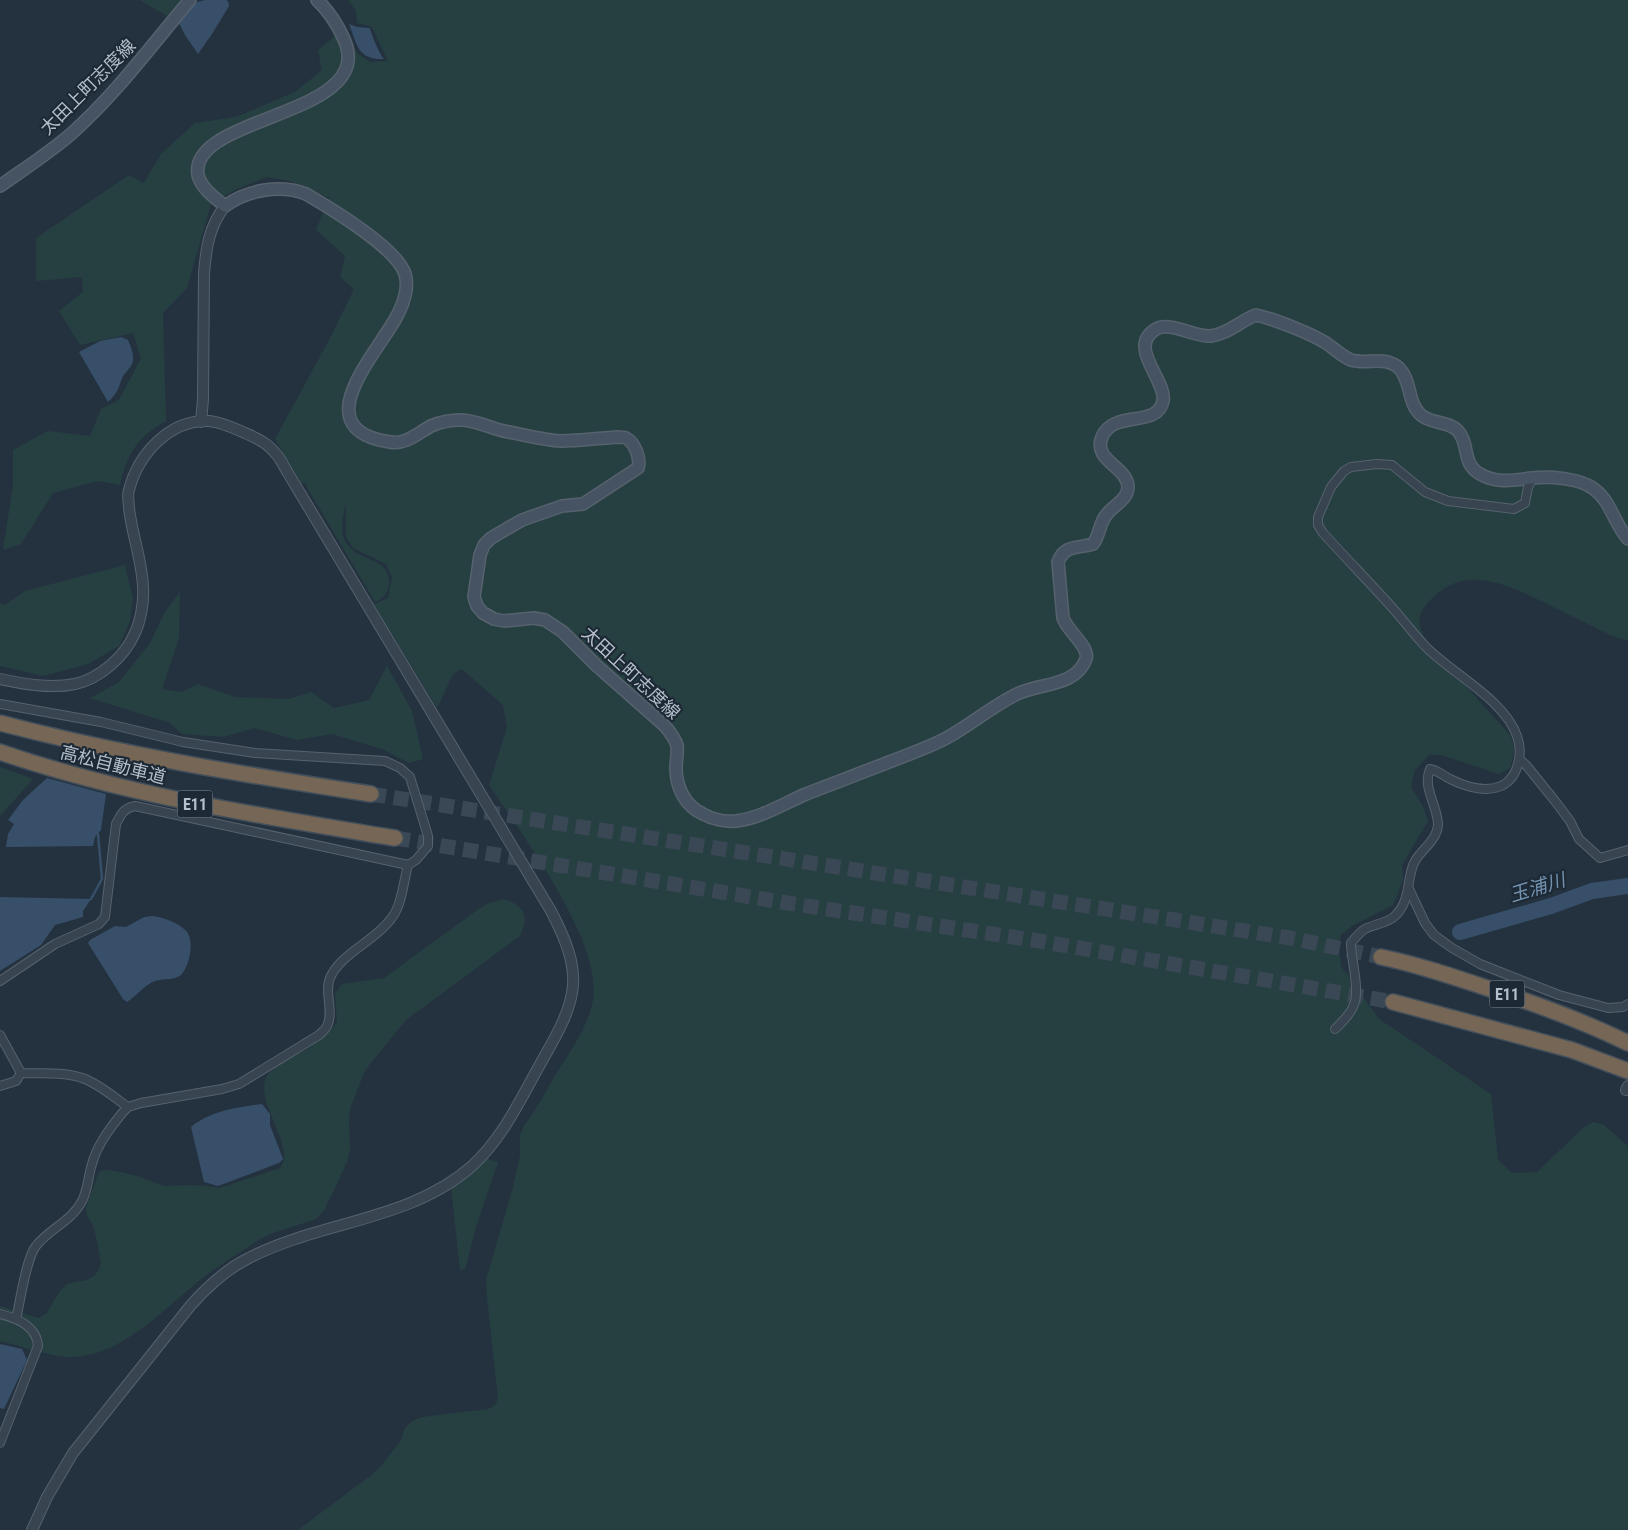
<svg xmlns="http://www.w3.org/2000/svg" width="1628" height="1530" viewBox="0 0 1628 1530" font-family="'Roboto Condensed','Noto Sans JP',sans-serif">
  <rect width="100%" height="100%" fill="#243240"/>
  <g fill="#264041">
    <polygon points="140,0 184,0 169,17"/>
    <path d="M348 0H1628V641C1616 638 1604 632 1592 626 1574 617 1555 608 1537 599 1497 580 1459 565 1426 605 1415 619 1420 630 1428 644L1510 735C1516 747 1514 756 1510 768L1499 774 1441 755H1429L1415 770 1411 787 1423 806 1428 821 1402 865 1403 880 1393 905 1352 926 1341 935 1339 944 1341 966 1379 1019 1491 1094 1498 1160 1512 1173 1537 1172 1584 1127 1593 1122 1604 1125 1628 1146V1530H298L370 1476 382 1465 401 1440 405 1428 411 1422 422 1417 488 1409C494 1407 496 1405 498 1399L487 1297 486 1280 512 1191 520 1156V1135L524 1126C536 1109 546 1092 556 1074 570 1052 588 1027 593 1000 603 942 521 833 489 785L507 728 503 705 462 669 453 674 437 708 374 604 388 598 392 578 386 564 353 548 346 537V502C344 514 339 529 345 541 355 562 391 556 389 584 388 594 383 598 375 602L305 484 308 483H301L275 439 329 340 354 289 340 277 345 256 316 230 329 198 290 181 267 177 237 189 211 204 187 288 163 313 166 421C137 437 127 454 120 485L98 481 53 493 21 544 3 550 13 485V450L48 431 90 436 101 409 119 400 141 358 133 333 80 345 59 311 83 292 82 277 36 281V238L129 175 144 183 161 154 195 123 236 117 295 92 322 70 318 50 346 27 357 53 370 62 388 61 373 29 370 26 357 23 356 11Z"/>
    <polygon points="125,565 133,598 130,621 119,646 88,664 43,676 0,666 0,603 5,605 25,591"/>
    <polygon points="180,592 179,638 162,689 182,692 198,684 235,697 289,699 311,692 334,708 369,700 387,666 412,711 423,759 409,763 382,749 332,734 297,740 255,728 223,737 182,734 170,723 90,698 119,682 150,643 165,612"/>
    <polygon points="0,767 33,779 0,816"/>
    <path d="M504 899C524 906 530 915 520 936L406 1020 370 1064 364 1073 351 1106 349 1118 350 1151 347 1162 325 1209 316 1219C300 1225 273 1231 259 1240 239 1253 217 1266 199 1281 164 1309 122 1355 74 1357 54 1358 21 1346 0 1341V1306L38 1318 46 1314 60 1291 67 1284 87 1280 95 1275 99 1269 101 1262 94 1228 87 1215 86 1207 99 1172 104 1170 116 1171 137 1176 164 1186 194 1185 220 1188 280 1168C297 1146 253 1102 267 1076 274 1064 290 1059 302 1052 315 1044 327 1034 337 1022L335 994 342 984 384 978 480 908 492 902Z"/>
    <polygon points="484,1158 498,1162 476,1227 465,1269 460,1270 451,1187"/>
  </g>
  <g fill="#374f68">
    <polygon points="205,0 226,0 228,1 229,6 212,34 198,54 185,35 179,23 194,3"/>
    <path d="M349 24 357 27 370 28C371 34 380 55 384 59 358 60 357 45 349 24Z"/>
    <path d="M121 337 128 340C131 347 135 357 132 364 130 369 124 373 122 378 119 388 116 395 108 402L79 352 100 341Z"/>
    <polygon points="47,778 106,794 101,830 95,837 93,846 6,847 8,834 14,824 8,820 23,800"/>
    <polygon points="0,897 91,899 83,911 83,917 55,925 41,945 0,971"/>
    <path d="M152 916C163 917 176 922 184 929 196 937 190 966 181 975 174 981 163 978 155 981 144 985 137 996 127 1002L123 999 88 943 90 940 115 926 126 927 144 917Z"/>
    <path d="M262 1104 270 1114V1125L283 1159 279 1163 218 1186 204 1182 191 1127C210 1111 238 1107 262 1104Z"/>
    <polygon points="0,1344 22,1349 27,1360 4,1409 0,1408"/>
  </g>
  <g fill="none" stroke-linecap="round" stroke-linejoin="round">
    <polyline stroke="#374f68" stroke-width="2.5" points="91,899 102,879 98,834"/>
    <polyline stroke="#374f68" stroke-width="16" points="1460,932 1551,906 1592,891 1628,886"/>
    <g stroke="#3a4755" stroke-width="15" stroke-dasharray="15 8" stroke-linecap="butt">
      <polyline points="371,794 1290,938 1381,957"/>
      <polyline points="395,838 781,902 1039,941 1393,1002"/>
    </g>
    <g stroke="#56626e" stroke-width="10">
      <g id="minor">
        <path d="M0 704 101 722 183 742 255 753 385 761 400 768 410 777 428 836V846L416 860 408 865 135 806C124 808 121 814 116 824L105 917 99 924 55 944 0 981"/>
        <polyline points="1520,760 1526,765 1555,801 1570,821 1579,839 1600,858 1628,850"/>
        <polyline points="1409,889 1425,923 1434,935 1452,948 1480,964 1559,995 1608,1008 1623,1007 1628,1004"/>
        <path d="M1335 1029C1342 1022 1349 1016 1353 1007 1361 991 1351 961 1351 943 1355 938 1360 932 1365 929 1374 924 1389 923 1396 915 1412 898 1406 877 1415 861 1422 849 1437 840 1438 825 1438 806 1422 788 1430 769 1438 770 1443 776 1450 779 1466 787 1484 793 1501 786 1519 778 1523 752 1517 736 1505 700 1451 673 1425 646 1412 632 1401 617 1388 603 1366 579 1344 556 1323 533L1318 525V517L1331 487 1344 471 1351 467 1377 464 1392 465 1425 492 1448 501 1514 509 1525 503 1528 487 1533 478"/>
        <path d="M0 1035 21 1073C42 1074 65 1071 85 1079 100 1085 114 1097 128 1107"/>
        <polyline points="0,1086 16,1081 21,1073"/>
        <path d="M0 1314C17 1318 37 1327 38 1346L0 1443"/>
        <path d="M16 1319C20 1303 26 1258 36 1246 49 1229 72 1221 82 1201 88 1190 88 1176 92 1164 97 1145 110 1128 123 1112L128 1107 141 1103 222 1089 239 1084 319 1035C321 1033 325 1030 327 1026 335 1011 322 990 332 974 345 951 377 940 393 916 402 904 404 879 408 865"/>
      </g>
    </g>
    <g stroke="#56626e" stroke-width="12">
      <g id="tertiary">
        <path d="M201 422 203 399 204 273C206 249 209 226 225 206"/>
        <path d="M0 679C24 684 50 689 75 684 99 679 124 657 134 635 141 621 144 601 143 587 142 560 132 535 129 508 129 502 127 496 129 490 138 455 169 419 209 421 220 422 234 428 245 433 256 438 268 443 276 454 281 459 284 467 288 473L551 911C585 976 578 998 543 1059 522 1096 504 1137 472 1166 410 1221 320 1221 249 1258 226 1269 208 1286 191 1305L73 1453 47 1497 32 1530"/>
        <polyline points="1626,1090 1628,1086"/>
      </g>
    </g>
    <g stroke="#56626e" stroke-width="14">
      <g id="secondary">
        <path d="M317 0C329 11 336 22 343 37 382 117 188 114 198 175 201 188 215 198 225 206 247 190 280 184 306 194 330 208 397 248 405 274 409 286 404 303 398 314 379 352 302 429 390 442 406 445 418 433 431 426 440 422 451 420 461 420 477 420 493 430 509 432 525 435 544 440 561 441 580 441 599 438 618 437 621 437 624 437 626 438 635 443 641 459 638 468L583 504 562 506 522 520 491 538 484 545 480 555 474 597 477 606 483 613 494 619 504 621 534 618 545 620 563 632 597 666 665 726C670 732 674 737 677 745 678 752 676 760 676 768 676 787 685 806 703 814 712 819 725 822 736 821 761 818 783 804 806 794 832 784 858 774 884 764 906 755 929 748 950 736 973 723 994 705 1017 694 1038 683 1076 687 1086 659 1090 647 1068 632 1063 618L1058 562C1065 544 1077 549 1093 544 1100 535 1099 523 1107 514 1114 505 1127 500 1128 488 1129 467 1092 461 1102 437 1113 409 1157 429 1163 401 1167 380 1126 347 1156 329 1170 321 1194 337 1211 336 1228 334 1240 321 1256 315 1274 319 1310 333 1326 343 1335 349 1341 356 1351 360 1367 365 1385 355 1399 368 1412 381 1407 403 1421 415 1431 424 1449 421 1458 431 1470 444 1461 463 1480 474 1497 484 1514 480 1532 478 1549 476 1580 478 1594 489 1611 501 1614 524 1628 539"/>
        <path d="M0 186C24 169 49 153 71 134 116 94 151 46 190 0"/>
      </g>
    </g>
    <g stroke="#434f5b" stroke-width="18">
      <g id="motorway">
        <path d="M0 723C122 755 246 775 371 794"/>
        <path d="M0 752C128 796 262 816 395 838"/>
        <path d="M1381 957C1415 964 1448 975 1481 986 1531 1002 1581 1020 1628 1043"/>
        <polyline points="1393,1002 1572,1050 1628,1071"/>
      </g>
    </g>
    <use href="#minor" stroke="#384450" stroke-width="8"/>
    <use href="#tertiary" stroke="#384450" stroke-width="10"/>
    <use href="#secondary" stroke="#465363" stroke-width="11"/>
    <use href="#motorway" stroke="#766655" stroke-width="15"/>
  </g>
  <g text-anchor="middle" stroke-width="4.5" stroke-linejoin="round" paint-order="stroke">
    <g fill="#1d2935" stroke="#87929e" stroke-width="1">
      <rect x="177.5" y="790.5" width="35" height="27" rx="4"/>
      <rect x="1489.5" y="980.5" width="35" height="27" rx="4"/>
    </g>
    <g font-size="16" font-weight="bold" fill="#b4bfcb">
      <text x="195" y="810">E11</text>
      <text x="1507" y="1000">E11</text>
    </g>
    <g font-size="18" fill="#b4bfcb" stroke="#1d2935">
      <text transform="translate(88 87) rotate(-45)" y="6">太田上町志度線</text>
      <text transform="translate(631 673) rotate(43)" y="6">太田上町志度線</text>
      <text transform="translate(113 765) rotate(14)" y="6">高松自動車道</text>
    </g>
    <g font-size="19" font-style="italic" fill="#7392af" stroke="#1d2935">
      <text transform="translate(1537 887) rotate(-17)" y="7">玉浦川</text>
    </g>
  </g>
</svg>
